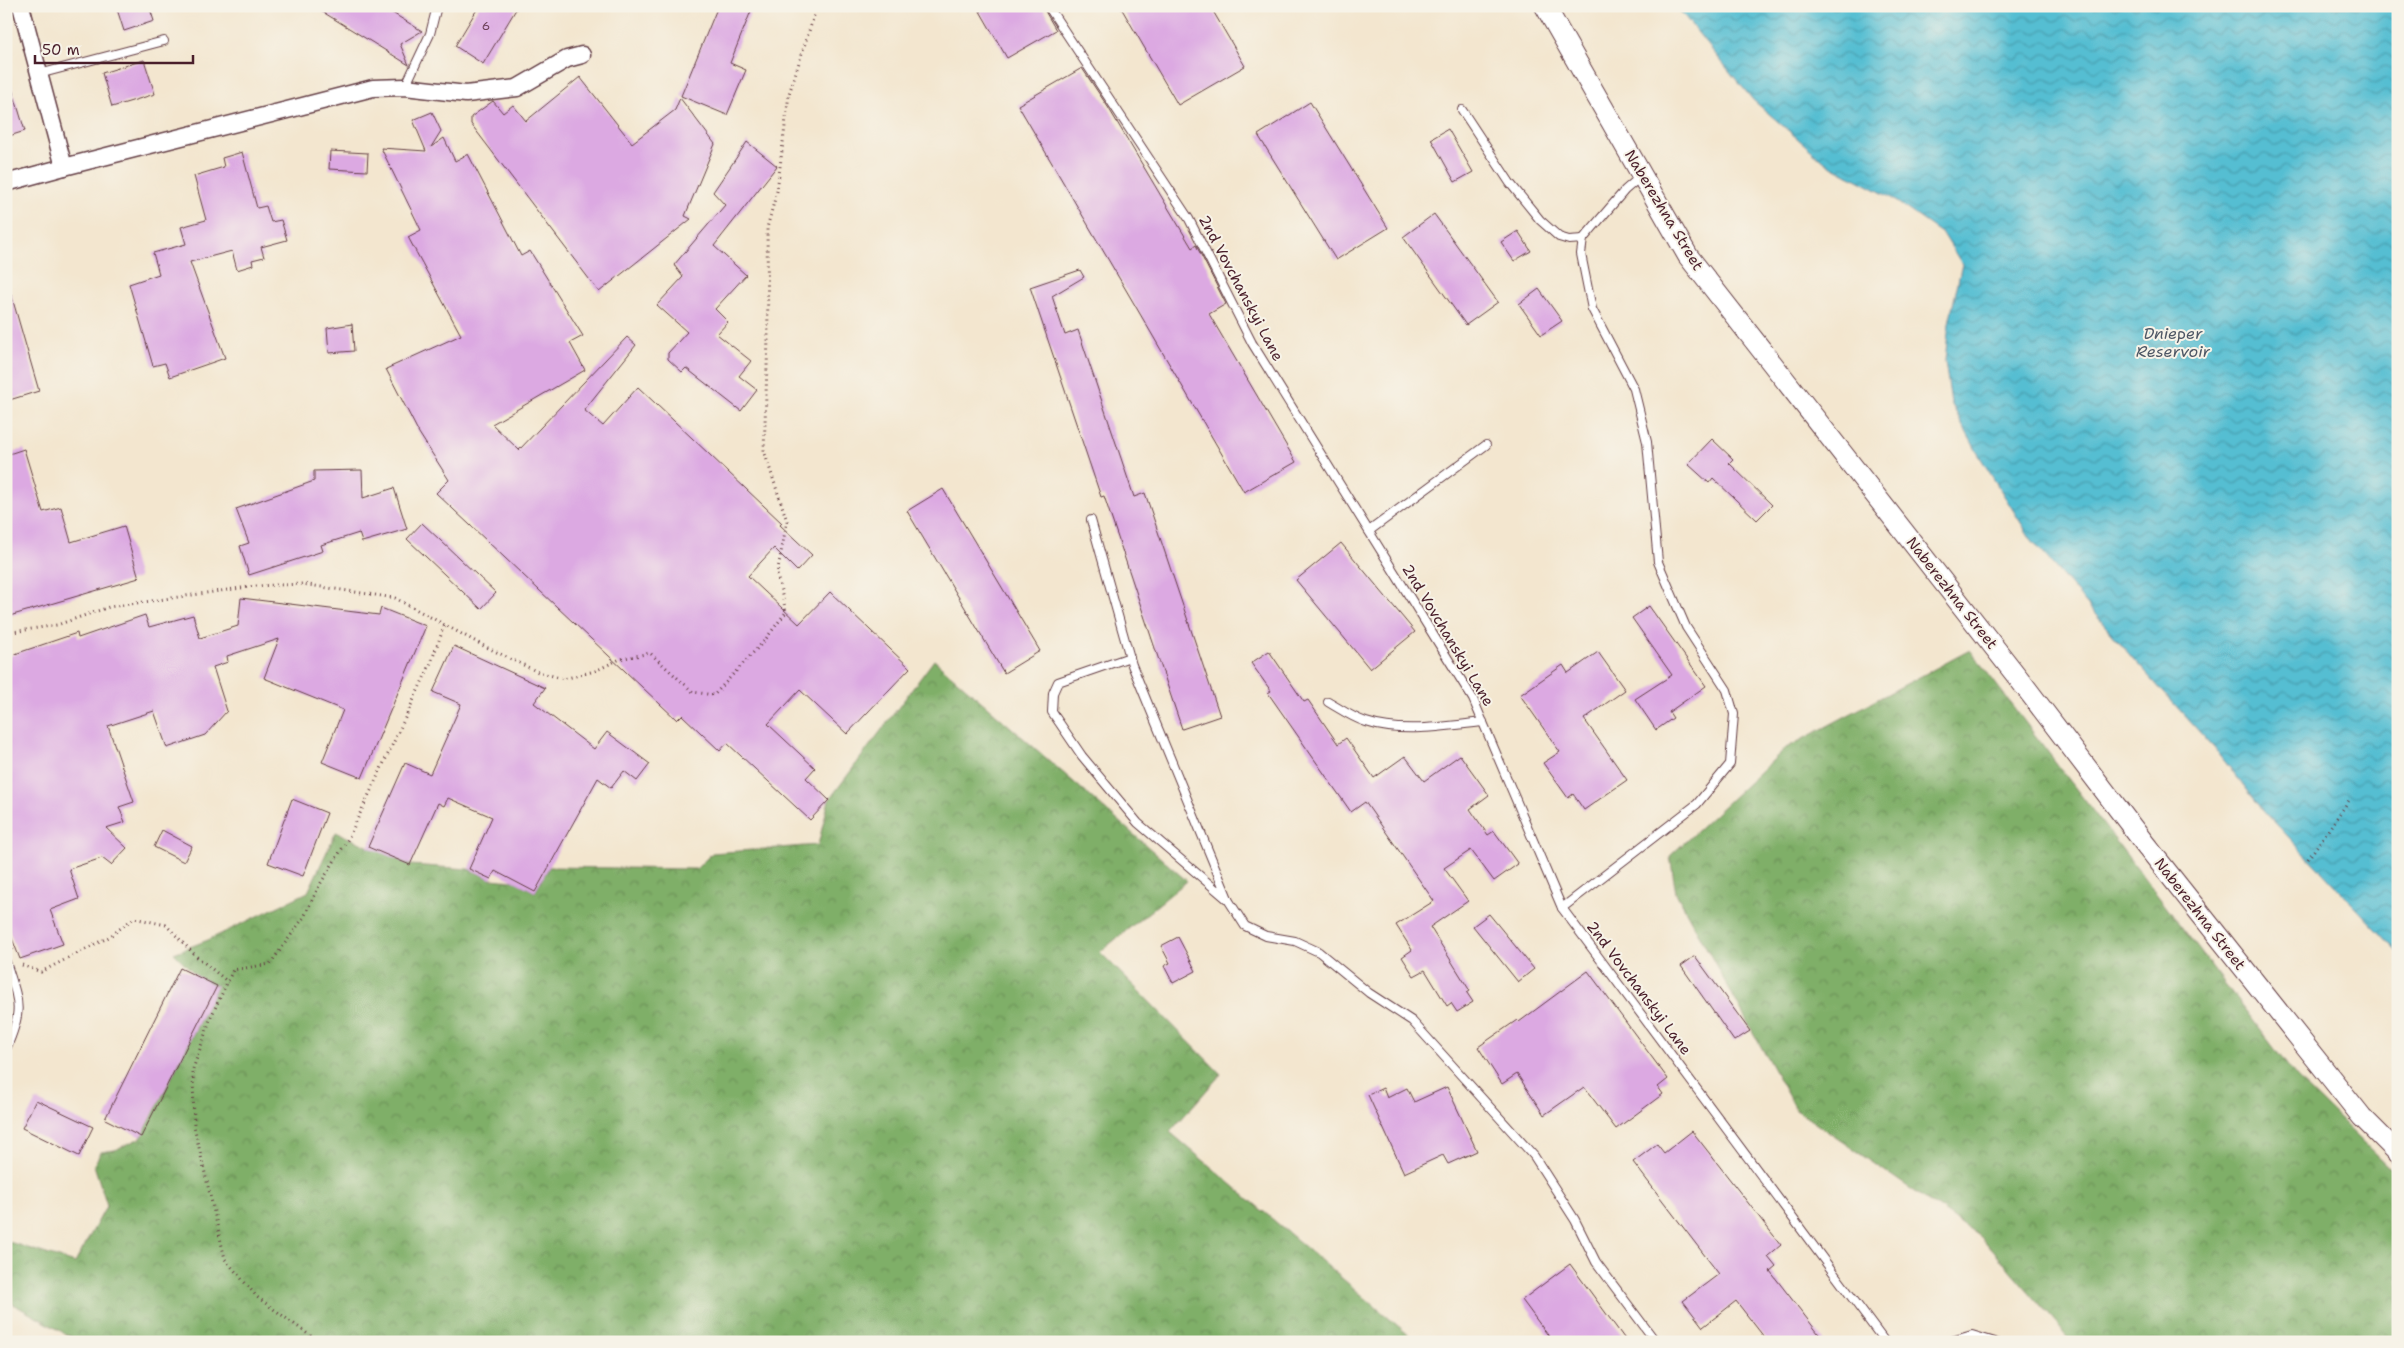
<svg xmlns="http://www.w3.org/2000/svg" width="2404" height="1348" viewBox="0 0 2404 1348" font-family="'Shantell Sans',sans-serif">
  <defs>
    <pattern id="forest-crowns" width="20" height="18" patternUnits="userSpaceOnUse" patternTransform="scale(1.25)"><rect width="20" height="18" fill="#7faf68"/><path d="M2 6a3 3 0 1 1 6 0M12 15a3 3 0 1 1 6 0" fill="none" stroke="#6a8e56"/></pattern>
    <pattern id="water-waves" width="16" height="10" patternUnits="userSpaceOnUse" patternTransform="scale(1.25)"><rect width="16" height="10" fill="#55bed2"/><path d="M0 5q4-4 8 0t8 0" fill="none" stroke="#489aab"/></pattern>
  </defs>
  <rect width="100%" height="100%" fill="#f7f3e8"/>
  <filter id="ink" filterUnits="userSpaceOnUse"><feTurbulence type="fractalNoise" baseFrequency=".02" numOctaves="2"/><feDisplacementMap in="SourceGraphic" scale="10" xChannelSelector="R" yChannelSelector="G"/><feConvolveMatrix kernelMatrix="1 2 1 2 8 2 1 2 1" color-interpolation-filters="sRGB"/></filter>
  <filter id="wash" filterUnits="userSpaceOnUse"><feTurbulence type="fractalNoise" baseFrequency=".0096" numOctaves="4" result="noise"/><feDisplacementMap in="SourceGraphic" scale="20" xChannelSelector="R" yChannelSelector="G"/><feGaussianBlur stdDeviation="1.12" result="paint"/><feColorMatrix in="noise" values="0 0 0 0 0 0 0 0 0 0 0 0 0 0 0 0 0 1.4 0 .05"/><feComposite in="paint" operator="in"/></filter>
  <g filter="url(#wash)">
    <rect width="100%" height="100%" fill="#f3e6cf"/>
    <g fill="url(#forest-crowns)" stroke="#64674a">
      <polygon points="1970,650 2297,1078 2398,1176 2398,1342 2073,1342 1981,1237 1796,1110 1676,893 1670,856 1786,748"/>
      <polygon points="934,660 1187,881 1100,952 1221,1074 1170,1132 1417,1342 80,1342 6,1300 6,1241 75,1263 107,1205 94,1165 101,1152 115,1150 142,1137 217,986 197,976 174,953 208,940 308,892 336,832 410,865 469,869 491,879 515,881 535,892 549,867 696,869 712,853 818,845 829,800"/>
    </g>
    <polygon fill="url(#water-waves)" stroke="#506e7e" points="1676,6 2398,6 2398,952 2263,810 2215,749 2135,661 2031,539 1977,452 1951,403 1945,361 1949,323 1962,264 1944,235 1890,197 1826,163 1753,100"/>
    <g id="blocks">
      <g fill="#dca9e2">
        <polygon points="116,6 149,6 154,21 124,31"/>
        <polygon points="313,6 381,6 422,31 400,44 409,65"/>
        <polygon points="479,6 518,6 483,64 455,46"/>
        <polygon points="718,6 753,6 730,63 746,70 727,115 681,96"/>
        <polygon points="977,6 1042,6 1056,30 1007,58"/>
        <polygon points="1120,6 1210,6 1245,66 1178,105"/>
        <polygon points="144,60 155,94 112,107 102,73"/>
        <polygon points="1082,68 1108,107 1192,248 1196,245 1226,304 1209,314 1296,462 1244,492 1018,105"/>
        <polygon points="580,77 632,143 675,110 680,98 715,144 685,216 691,219 599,292 471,124 471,117 493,101 503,113 513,105 526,121"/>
        <polygon points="10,82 25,131 6,137 6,83"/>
        <polygon points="1310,102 1388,228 1336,260 1258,135"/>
        <polygon points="432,112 441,131 431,147 444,138 455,161 468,154 521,256 530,251 583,336 570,343 585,370 492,424 519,450 627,337 636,345 584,410 603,426 638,387 782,523 780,525 812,555 797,571 774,548 748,576 799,624 830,592 910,668 847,734 800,690 768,724 815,768 806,778 829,800 810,820 727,743 720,751 682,715 677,720 436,493 449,480 419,433 386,369 461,335 408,237 421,230 381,148 426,151 413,120"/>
        <polygon points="1448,129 1473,172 1455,182 1431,139"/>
        <polygon points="747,142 777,166 714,246 746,275 715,309 728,322 717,334 751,361 739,376 757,390 741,411 686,368 682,372 668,359 668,353 687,332 657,305 683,277 674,265 725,205 713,192"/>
        <polygon points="330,151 368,153 367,171 329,169"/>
        <polygon points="242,152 257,208 266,206 271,222 281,220 287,240 261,247 264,257 252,260 253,265 237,270 232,251 190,262 225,358 170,377 165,363 153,366 129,284 159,274 153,253 186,244 181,227 206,220 194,176 224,167 222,158"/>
        <polygon points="1434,214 1498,302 1466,325 1403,237"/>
        <polygon points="1518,231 1531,251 1514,261 1501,242"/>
        <polygon points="1080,270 1084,277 1052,296 1065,335 1078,330 1134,497 1145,493 1220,716 1182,729 1104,496 1101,497 1030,287"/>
        <polygon points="1539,289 1562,321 1541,335 1519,304"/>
        <polygon points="6,294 11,294 39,391 6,401"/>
        <polygon points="352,324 354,351 329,353 327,328"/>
        <polygon points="1712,439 1733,459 1729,463 1772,505 1757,520 1713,478 1709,483 1688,464"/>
        <polygon points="24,449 43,512 61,507 71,542 124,526 139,578 6,617 6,455"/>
        <polygon points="362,470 363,498 394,488 407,529 362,542 359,533 321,545 323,551 249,575 240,546 249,543 236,509 314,481 314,471"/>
        <polygon points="943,489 1040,651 1004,673 907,511"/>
        <polygon points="422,523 496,593 481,609 407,539"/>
        <polygon points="1341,543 1415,632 1370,669 1296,580"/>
        <polygon points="241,598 379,615 381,608 426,626 362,778 322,762 343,710 264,678 279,639 227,656 228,662 213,667 227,711 205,735 167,748 154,711 108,726 134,802 119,807 125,822 106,828 127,848 111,865 102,858 69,869 79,899 50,910 63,944 20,959 6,923 6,657 77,633 78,638 145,615 149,627 193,615 200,638 238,626"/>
        <polygon points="1649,606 1706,686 1669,712 1673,718 1656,730 1635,699 1672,675 1632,618"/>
        <polygon points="454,646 545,688 534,703 594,749 607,732 650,764 637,781 624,771 611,788 598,778 535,892 495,871 491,879 469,869 492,817 448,798 444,806 438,803 410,865 368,847 405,763 430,774 455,718 461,704 433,692"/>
        <polygon points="1269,651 1304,702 1308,700 1338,744 1346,738 1374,778 1405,756 1424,781 1460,755 1489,795 1470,809 1488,835 1494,831 1518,864 1494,881 1471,850 1444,868 1468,901 1430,927 1470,991 1467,993 1473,1002 1457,1012 1451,1003 1447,1006 1425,970 1414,976 1402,957 1412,950 1396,925 1434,901 1365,802 1351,812 1268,693 1271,691 1251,663"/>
        <polygon points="1598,652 1625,690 1584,719 1627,780 1584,810 1573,794 1568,798 1543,763 1560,752 1520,695 1563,665 1568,673"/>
        <polygon points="292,799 327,813 303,876 268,863"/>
        <polygon points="162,830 192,846 184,862 154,847"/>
        <polygon points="1489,914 1534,969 1518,982 1473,926"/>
        <polygon points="1178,937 1196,971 1173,983 1164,966 1170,963 1161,946"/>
        <polygon points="1695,956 1750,1031 1734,1041 1681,966"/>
        <polygon points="180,968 217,986 141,1137 105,1119"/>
        <polygon points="1588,971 1668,1079 1658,1087 1663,1094 1616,1129 1584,1087 1544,1115 1517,1074 1502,1084 1478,1047 1517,1020 1519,1022"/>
        <polygon points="1447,1087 1477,1151 1448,1164 1443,1155 1404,1173 1368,1095 1383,1088 1387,1098 1407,1088 1414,1102"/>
        <polygon points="36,1100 93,1127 79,1156 22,1128"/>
        <polygon points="1692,1131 1781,1245 1768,1256 1776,1266 1770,1271 1825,1342 1768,1342 1736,1301 1703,1327 1683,1301 1719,1274 1633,1162 1657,1144 1664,1153"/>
        <polygon points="1570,1264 1627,1342 1553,1342 1522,1300"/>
      </g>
    </g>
  </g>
  <g filter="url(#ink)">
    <use href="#blocks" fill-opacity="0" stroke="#633d44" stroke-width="1"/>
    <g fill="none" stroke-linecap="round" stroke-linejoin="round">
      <g stroke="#633d44" stroke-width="10">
        <g id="service">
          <polyline points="1048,6 1189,219 1252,343 1473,699 1562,908 1885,1342"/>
          <polyline points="39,74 164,41"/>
          <polyline points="405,87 430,34 437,6"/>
          <polyline points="1462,110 1510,183 1540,220 1559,237 1569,240 1583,239"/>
          <polyline points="1091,520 1132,665 1229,901 1245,926 1266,936 1295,941 1319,952 1369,993 1412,1021 1534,1156 1575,1220 1596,1262 1656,1342"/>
          <polyline points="1369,531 1486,445"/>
          <polyline points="1130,657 1058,682 1053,693 1052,712 1082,756 1138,823 1227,899"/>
          <path d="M1328 702C1340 709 1353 718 1366 722 1402 734 1446 726 1483 722"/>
          <polyline points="1562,908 1697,804 1730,764 1734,714 1727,690 1686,627 1658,562 1647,442 1634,389 1592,309 1581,254 1583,239 1625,190 1640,177"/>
          <path d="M6 962C19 1003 24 1008 6 1049"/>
          <polyline points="1948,1342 1972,1335 1995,1342"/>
        </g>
      </g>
      <g stroke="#633d44" stroke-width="19">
        <g id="minor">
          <polyline points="64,167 373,88 405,87 466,94 517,88 567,59 582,55"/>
          <polyline points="6,183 64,167 21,6"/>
        </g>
      </g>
      <g stroke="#633d44" stroke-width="22">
        <polyline id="tertiary" points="1545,6 1688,256 2023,684 2145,844 2362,1117 2398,1153"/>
      </g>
      <g stroke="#633d44" stroke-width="3" stroke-dasharray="1 4" stroke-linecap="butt">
        <polyline points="6,633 57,625 109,607 255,586 302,584 395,598 484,646 538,672 564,679 595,671 620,659 650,653 693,692 714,695 765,640 786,612 777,574 787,521 764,451 768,339 767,228 777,191 789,94 817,6"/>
        <polyline points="2308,859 2350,799"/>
        <polyline points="6,936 13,950"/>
        <polyline points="22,965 41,972 109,937 134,918 166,925 196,956 228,982"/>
        <polyline points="319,1342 257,1297 225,1259 194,1126 193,1069 211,1017 233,970 270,964 304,917 319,886 348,839 430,665 445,624"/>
      </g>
      <use href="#service" stroke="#fff" stroke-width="8"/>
      <use href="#minor" stroke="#fff" stroke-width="16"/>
      <use href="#tertiary" stroke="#fff" stroke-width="20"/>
    </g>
  </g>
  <g text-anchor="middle" stroke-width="4" stroke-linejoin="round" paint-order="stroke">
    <g font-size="12" fill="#6e4259">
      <text x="486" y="30">6</text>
    </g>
    <g font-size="15" fill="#4a1f2b" stroke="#f7f3e8">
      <text transform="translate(1664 210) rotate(59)" y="5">Naberezhna Street</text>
      <text transform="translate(1241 288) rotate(62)" y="5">2nd Vovchanskyi Lane</text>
      <text transform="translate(1952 593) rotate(52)" y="5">Naberezhna Street</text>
      <text transform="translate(1448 635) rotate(59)" y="5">2nd Vovchanskyi Lane</text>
      <text transform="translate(2200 914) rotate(52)" y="5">Naberezhna Street</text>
      <text transform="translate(1639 988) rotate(53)" y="5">2nd Vovchanskyi Lane</text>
    </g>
    <g font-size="16" font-style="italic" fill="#4e5765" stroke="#f7f3e8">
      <text x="2173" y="339">Dnieper<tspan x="2173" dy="18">Reservoir</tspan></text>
    </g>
  </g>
  <rect width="2404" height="1348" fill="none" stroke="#f7f3e8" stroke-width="25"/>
  <path d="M35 55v8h158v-8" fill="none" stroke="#4a1f2b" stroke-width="2.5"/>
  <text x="42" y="55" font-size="15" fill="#4a1f2b" stroke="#f7f3e8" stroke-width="4" paint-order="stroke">50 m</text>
</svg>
